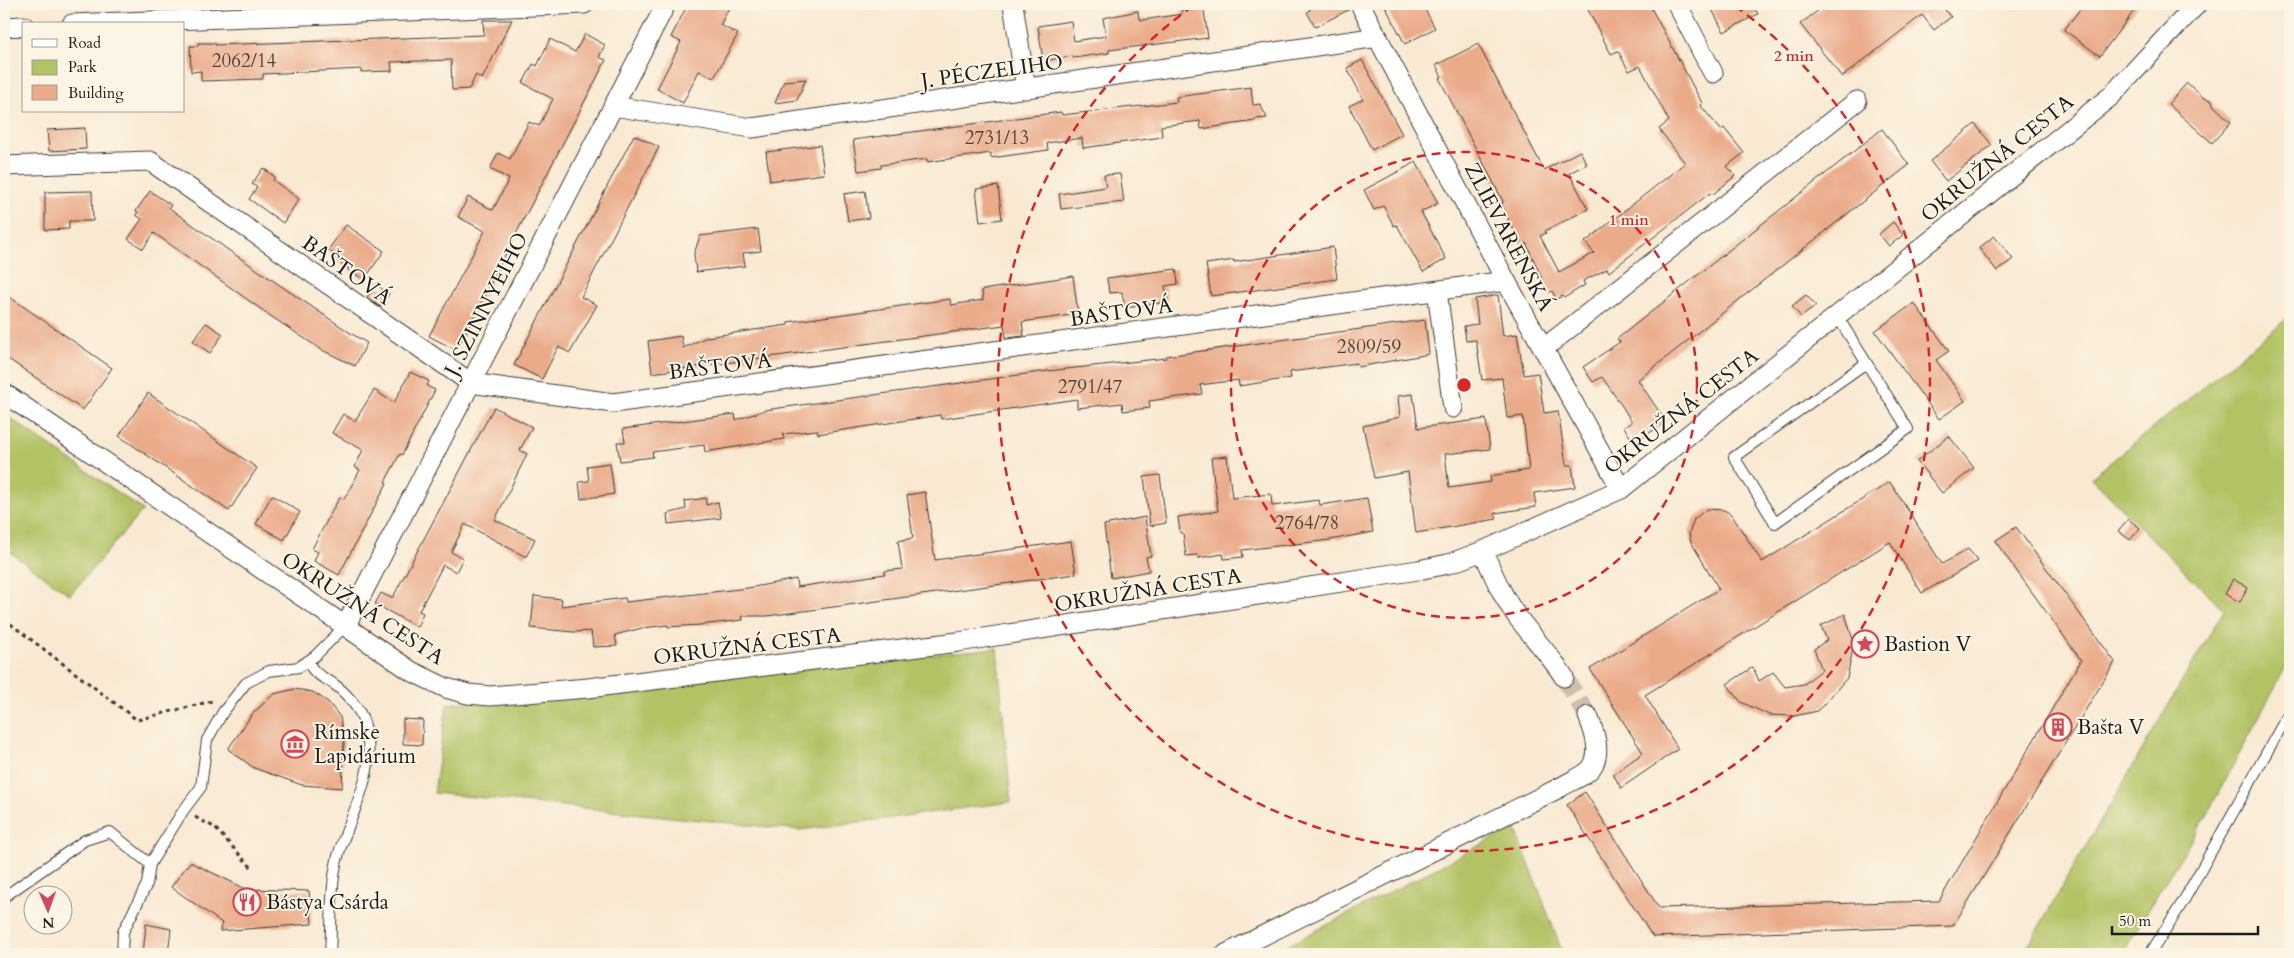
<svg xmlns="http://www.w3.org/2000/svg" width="2294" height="958" viewBox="0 0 2294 958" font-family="Cardo,serif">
  <rect width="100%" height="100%" fill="#fcf5e5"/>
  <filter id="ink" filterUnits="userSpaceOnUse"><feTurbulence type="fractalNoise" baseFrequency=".02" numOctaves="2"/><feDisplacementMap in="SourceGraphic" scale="10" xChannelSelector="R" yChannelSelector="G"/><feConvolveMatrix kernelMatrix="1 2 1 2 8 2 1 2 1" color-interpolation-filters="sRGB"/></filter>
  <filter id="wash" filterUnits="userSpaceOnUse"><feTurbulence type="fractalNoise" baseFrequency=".0096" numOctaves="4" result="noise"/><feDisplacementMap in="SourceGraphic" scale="20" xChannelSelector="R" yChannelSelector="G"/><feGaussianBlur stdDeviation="1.12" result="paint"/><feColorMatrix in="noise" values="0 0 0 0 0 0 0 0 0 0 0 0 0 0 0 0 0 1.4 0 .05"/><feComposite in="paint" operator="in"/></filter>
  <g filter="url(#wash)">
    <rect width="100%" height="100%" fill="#f9e9d3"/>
    <g fill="#b2c265" stroke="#676f40">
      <polygon points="2290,316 2290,659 2204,820 2145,914 2122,954 2023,954 2224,610 2091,478"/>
      <polygon points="4,414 143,510 70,595 4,548"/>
      <polygon points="997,648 1011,802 799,830 434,793 447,704"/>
      <polygon points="1515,827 1563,954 1271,954"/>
    </g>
    <g id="blocks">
      <g fill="#eaab8a">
        <polygon points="688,4 731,4 720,25 738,34 714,78 699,71 683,103 657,89 681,42 671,37"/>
        <polygon points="1203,4 1208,38 1109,50 1109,53 1073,58 1073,56 1043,61 1038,26 1071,21 1074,41 1106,36 1103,18 1138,11 1139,19 1143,20 1182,14 1181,7"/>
        <polygon points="1307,4 1349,4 1350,9 1315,27 1307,12 1310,10"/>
        <polygon points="1384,4 1422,4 1435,28 1405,44"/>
        <polygon points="1585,4 1649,4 1702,103 1700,105 1721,130 1724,128 1744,153 1727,166 1735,176 1712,195 1710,193 1609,272 1607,269 1583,281 1585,285 1564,298 1563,296 1556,299 1552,291 1548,293 1526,243 1522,245 1509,221 1502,205 1503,201 1439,78 1442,77 1436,65 1478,44 1544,170 1580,151 1587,164 1569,173 1588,209 1545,231 1546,233 1540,236 1559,272 1594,253 1585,242 1685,163 1659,129 1669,121 1640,66 1629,71 1618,51 1611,54"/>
        <polygon points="1709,4 1752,4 1758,14 1724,32"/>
        <polygon points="1827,4 1940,4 1951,17 1934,30 1922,15 1842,77 1800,24"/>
        <polygon points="2084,4 2139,4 2100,56 2064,30"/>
        <polygon points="483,20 512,20 482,79 476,75 469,89 452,90 451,60 391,62 392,71 361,72 361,69 263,74 263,79 201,81 201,71 191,72 190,46 198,46 198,43 215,43 215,45 484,35"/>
        <polygon points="585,34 605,45 599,57 606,60 456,350 429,336 485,231 458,217 468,197 493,210 509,179 490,169 498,153 510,159 529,122 539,126 553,99 523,83 533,64 537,66 550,39 575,52"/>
        <polygon points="1362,60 1402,134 1372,150 1349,106 1363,99 1347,68"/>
        <polygon points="806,79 797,100 775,103 784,81"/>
        <polygon points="2187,83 2204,98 2211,100 2214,106 2231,122 2212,143 2168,104"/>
        <polygon points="1251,87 1253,105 1260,104 1267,118 1255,119 1255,121 1201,129 1200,121 1161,126 1162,137 1083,148 1082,138 1047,143 1048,150 991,158 991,153 927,162 927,159 881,165 881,168 858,171 853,140 1061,112 1062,115 1177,102 1176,97"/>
        <polygon points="1975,124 1992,145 1946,181 1930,161"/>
        <polygon points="85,128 86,149 49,151 47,130"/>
        <polygon points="1882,129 1909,165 1638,380 1666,422 1634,443 1624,427 1632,422 1622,406 1602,377 1593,382 1583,367 1620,342 1617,339 1627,331"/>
        <polygon points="634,135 659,147 581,297 597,305 570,353 558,347 542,379 514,365"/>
        <polygon points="820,145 824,174 770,181 766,152"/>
        <polygon points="1416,162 1438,203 1421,212 1446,259 1423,272 1397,225 1394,226 1383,206 1374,210 1364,190"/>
        <polygon points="263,168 275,177 273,180 299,199 283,223 249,199 257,187 252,184"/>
        <polygon points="1120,174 1124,202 1061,209 1059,194 1106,187 1104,175"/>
        <polygon points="998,186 1002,219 980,222 976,189"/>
        <polygon points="92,191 93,221 69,221 69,229 45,230 45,192"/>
        <polygon points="150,191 171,205 169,208 234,254 352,334 367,343 355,366 322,350 272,317 154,233 143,249 128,239 142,219 136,215 138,212 136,211"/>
        <polygon points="865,191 869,218 848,221 844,194"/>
        <polygon points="1893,222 1903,235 1889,246 1879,234"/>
        <polygon points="346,225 384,251 364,280 334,259 336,256 328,250"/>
        <polygon points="758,229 761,251 743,253 745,266 696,272 694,254 700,236"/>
        <polygon points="1994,236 2013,259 1997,271 1979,248"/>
        <polygon points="1333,247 1337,279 1211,296 1206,264 1234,260 1234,262"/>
        <polygon points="1176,269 1178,284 1165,286 1168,302 1125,308 1122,292 1109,293 1107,278"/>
        <polygon points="1073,276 1078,314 1022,322 1024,336 1006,338 1004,325 652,373 648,341 681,336 683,348 707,337 788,325 788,322 950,299 951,305 983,300 982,290"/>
        <polygon points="376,284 389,294 380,307 367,297"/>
        <polygon points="4,293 112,368 83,410 4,356"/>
        <polygon points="1498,295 1503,336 1517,334 1524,375 1538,373 1544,413 1558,411 1566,465 1572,465 1575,487 1534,493 1536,507 1495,513 1497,519 1416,533 1408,472 1374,478 1363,426 1400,417 1398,396 1413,394 1418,428 1486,419 1490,449 1445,454 1449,488 1491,482 1490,476 1529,470 1523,416 1507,418 1502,378 1482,380 1476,340 1466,341 1464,326 1478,324 1475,299"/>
        <polygon points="1806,295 1816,306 1801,317 1792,306"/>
        <polygon points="1914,303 1949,351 1936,360 1965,401 1939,419 1875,331"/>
        <polygon points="1425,320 1429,354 1358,367 1357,363 1290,372 1291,378 1239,386 1238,380 1200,385 1202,394 1149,401 1150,408 1123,411 1122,403 1077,408 1077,399 941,419 940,415 818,434 817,430 783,434 784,439 705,452 704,445 652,452 653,457 620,461 617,442 625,442 623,429 735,414 736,420 765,410 1048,371 1166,358 1166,356"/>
        <polygon points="206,323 223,334 210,353 193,341"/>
        <polygon points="410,372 429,381 427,386 435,390 402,455 400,454 385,482 387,483 339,575 314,561 318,552 312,549 334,507 340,497 344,499 360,470 355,467 363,450 332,433 343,414 355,421 374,390 394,403"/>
        <polygon points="148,393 257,468 229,511 119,436"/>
        <polygon points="494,407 532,427 520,450 527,454 495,520 535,539 526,557 465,524 451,552 463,558 456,572 443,565 419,611 423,613 417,627 375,604 381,593 389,597 393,597"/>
        <polygon points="1949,436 1974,468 1942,493 1917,461"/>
        <polygon points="1227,456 1232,498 1271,494 1272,506 1319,500 1320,505 1367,498 1373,532 1330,540 1242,550 1243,557 1224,559 1223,554 1198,558 1197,555 1186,556 1183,533 1180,533 1178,517 1218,511 1211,458"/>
        <polygon points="610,463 614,494 581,499 579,482 589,481 587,466"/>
        <polygon points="1160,475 1166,523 1150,526 1144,477"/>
        <polygon points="1890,482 1942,564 1968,549 1978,561 1922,593 1890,542 1645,695 1678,749 1621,788 1613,774 1643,753 1590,669 1719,589 1691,542 1689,534 1694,519 1707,509 1724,510 1731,514 1762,562"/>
        <polygon points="925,492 935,560 1071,541 1076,574 767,616 742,616 743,620 700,625 668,627 668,625 642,628 615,635 617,646 593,647 591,631 574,632 531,628 534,596 562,599 561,606 625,598 626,602 748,588 796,579 797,587 885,574 885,571 902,569 898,541 913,538 907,495"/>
        <polygon points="272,495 300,512 284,540 256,524"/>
        <polygon points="706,498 706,505 718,502 721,518 668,524 667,514 686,509 685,501"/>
        <polygon points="1145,517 1151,556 1146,557 1149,571 1111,578 1104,525"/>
        <polygon points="2128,519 2140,528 2130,540 2118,531"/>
        <polygon points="2016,527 2115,662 1953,926 1653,937 1567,805 1585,792 1659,908 1939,901 2081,660 1995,541"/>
        <polygon points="2233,579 2248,588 2240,602 2225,594"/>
        <polygon points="1845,614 1854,643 1847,678 1818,711 1794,716 1769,715 1741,702 1727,684 1753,667 1759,681 1773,672 1785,687 1804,684 1822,670 1814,649 1827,640 1821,626"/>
        <polygon points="295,689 313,692 328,702 340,717 344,741 342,788 302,785 254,768 228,749 253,713 274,694"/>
        <polygon points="403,719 423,720 422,745 403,744"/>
        <polygon points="190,862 246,889 309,891 312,924 220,931 222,923 171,887"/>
        <polygon points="146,924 171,929 168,954 143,954"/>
      </g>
    </g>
  </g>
  <g filter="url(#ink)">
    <use href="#blocks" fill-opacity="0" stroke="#3d3b37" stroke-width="1"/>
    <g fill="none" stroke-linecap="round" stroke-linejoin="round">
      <polyline stroke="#cdc0ae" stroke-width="19" stroke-dasharray="19 9" stroke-linecap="butt" points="1564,677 1588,716"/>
      <g stroke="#3d3b37" stroke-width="12">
        <g id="service">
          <polyline points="1837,316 1908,429 1775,523 1734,457 1866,363"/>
          <path d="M308 661C315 677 322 675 335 685 345 692 357 706 362 717 383 770 349 812 337 860 330 890 332 923 330 954"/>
          <polyline points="4,897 85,840 110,832 150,864"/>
          <polyline points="122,954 123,932 147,884 150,864 183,811 201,787 207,740 223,712 246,683 269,671 299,667 315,656 346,625"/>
          <polyline points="2150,954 2184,900 2290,711"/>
        </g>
      </g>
      <g stroke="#3d3b37" stroke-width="21">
        <g id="minor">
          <polyline points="1013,4 1026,89"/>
          <polyline points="1360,4 1506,281 1621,489"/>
          <polyline points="1677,4 1713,73"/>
          <polyline points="72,24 584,4"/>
          <polyline points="4,27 24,26"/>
          <polyline points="613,106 752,128 1378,37"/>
          <polyline points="4,166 150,161 471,383 613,403 1506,281"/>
          <polyline points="1437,291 1453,408"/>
          <polyline points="1543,349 1857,101"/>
          <polyline points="4,393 411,671 446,688 468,694 490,696 588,688 958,642 1418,570 1448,564 1483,551 1621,489 2111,96 2197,4"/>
          <path d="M1483 551C1493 574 1504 600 1519 619 1534 639 1551 656 1564 677"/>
          <polyline points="346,625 666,4"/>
          <path d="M1226 954 1561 787C1570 781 1586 776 1592 767 1602 752 1594 731 1588 716"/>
        </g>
      </g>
      <g stroke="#3d3b37" stroke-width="3" stroke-dasharray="4 4" stroke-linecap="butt">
        <polyline points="4,619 137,720 212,701"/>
        <polyline points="195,817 214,827 253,869"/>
      </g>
      <use href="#service" stroke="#fff" stroke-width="10"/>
      <use href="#minor" stroke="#fff" stroke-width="19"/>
    </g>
  </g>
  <g fill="none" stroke="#d62828" stroke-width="2.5" stroke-dasharray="9 6">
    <circle cx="1464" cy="385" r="233"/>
    <path d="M1735 6A466 466 0 1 1 1193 6"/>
  </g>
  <defs>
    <g id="sight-ring" transform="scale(1.4375)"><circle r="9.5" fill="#fcf5e5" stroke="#d1495b" stroke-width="1.5"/><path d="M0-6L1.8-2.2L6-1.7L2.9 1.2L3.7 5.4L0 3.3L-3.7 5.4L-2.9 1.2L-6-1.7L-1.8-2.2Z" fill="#d1495b"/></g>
    <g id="building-ring" transform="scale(1.4375)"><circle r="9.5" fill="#fcf5e5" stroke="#d1495b" stroke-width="1.5"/><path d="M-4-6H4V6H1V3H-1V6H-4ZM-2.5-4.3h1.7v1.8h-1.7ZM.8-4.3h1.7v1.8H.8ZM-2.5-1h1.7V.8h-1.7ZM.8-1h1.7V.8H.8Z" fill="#d1495b"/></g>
    <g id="museum-ring" transform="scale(1.4375)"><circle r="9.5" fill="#fcf5e5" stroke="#d1495b" stroke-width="1.5"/><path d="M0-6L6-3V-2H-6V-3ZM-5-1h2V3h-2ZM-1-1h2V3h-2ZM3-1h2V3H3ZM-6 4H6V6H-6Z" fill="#d1495b"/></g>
    <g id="restaurant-ring" transform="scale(1.4375)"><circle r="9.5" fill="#fcf5e5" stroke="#d1495b" stroke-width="1.5"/><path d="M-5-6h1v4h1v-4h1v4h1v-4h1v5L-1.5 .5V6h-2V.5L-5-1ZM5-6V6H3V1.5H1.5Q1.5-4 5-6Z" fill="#d1495b"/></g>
  </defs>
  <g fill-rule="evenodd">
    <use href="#sight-ring" x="1865" y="644"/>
    <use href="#building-ring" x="2058" y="727"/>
    <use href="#museum-ring" x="295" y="744"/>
    <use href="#restaurant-ring" x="247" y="902"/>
  </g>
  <g text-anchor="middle" stroke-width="4" stroke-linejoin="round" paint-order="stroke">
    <g font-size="19" fill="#504038">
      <text x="244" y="67">2062/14</text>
      <text x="997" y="144">2731/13</text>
      <text x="1369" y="353">2809/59</text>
      <text x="1090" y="393">2791/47</text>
      <text x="1307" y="529">2764/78</text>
    </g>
    <g font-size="21" fill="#1c1c1c" stroke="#fcf5e5">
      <text transform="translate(992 71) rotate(-8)" y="7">J. PÉCZELIHO</text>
      <text transform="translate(1997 158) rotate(-39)" y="7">OKRUŽNÁ CESTA</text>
      <text transform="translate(1509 237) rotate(62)" y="7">ZLIEVARENSKÁ</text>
      <text transform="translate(347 270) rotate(35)" y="7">BAŠTOVÁ</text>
      <text transform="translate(486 304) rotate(-63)" y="7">J. SZINNYEIHO</text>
      <text transform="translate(1121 312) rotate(-8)" y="7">BAŠTOVÁ</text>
      <text transform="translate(720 366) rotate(-7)" y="7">BAŠTOVÁ</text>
      <text transform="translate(1681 411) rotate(-38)" y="7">OKRUŽNÁ CESTA</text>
      <text transform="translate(1148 590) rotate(-9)" y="7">OKRUŽNÁ CESTA</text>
      <text transform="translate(363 608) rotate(33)" y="7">OKRUŽNÁ CESTA</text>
      <text transform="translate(747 646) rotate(-7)" y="7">OKRUŽNÁ CESTA</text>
    </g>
    <g font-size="21" fill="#1c1c1c" stroke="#fcf5e5" text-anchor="start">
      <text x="1884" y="651">Bastion V</text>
      <text x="2077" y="734">Bašta V</text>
      <text x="314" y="739">Rímske<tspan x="314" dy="24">Lapidárium</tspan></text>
      <text x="266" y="909">Bástya Csárda</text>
    </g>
  </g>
  <circle cx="1464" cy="385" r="8" fill="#d62828" stroke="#fcf5e5" stroke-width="2.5"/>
  <g font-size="15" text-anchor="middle" font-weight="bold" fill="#d62828" stroke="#fcf5e5" stroke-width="4" stroke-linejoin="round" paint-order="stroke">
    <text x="1794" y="61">2 min</text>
    <text x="1629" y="225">1 min</text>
  </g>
  <rect width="2294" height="958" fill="none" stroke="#fcf5e5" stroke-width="20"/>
  <rect x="22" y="22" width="162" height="90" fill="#fcf5e5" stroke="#a29e95"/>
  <rect x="32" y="39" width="25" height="8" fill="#ffffff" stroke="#a29e95"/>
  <text x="68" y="48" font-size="15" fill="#1c1c1c">Road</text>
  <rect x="32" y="60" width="25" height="15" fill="#b2c265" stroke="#a29e95"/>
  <text x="68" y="72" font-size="15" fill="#1c1c1c">Park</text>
  <rect x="32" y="85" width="25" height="15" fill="#eaab8a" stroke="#a29e95"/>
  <text x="68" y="98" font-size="15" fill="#1c1c1c">Building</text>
  <g transform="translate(48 910) rotate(178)"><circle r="24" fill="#fcf5e5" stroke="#a29e95"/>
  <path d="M0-4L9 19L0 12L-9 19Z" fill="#d1495b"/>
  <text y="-8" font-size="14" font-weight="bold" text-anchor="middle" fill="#1c1c1c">N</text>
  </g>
  <path d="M2112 926v8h146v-8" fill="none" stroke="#1c1c1c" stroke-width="2.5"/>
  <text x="2119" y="926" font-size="15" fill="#1c1c1c" stroke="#fcf5e5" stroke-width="4" paint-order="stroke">50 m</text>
</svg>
